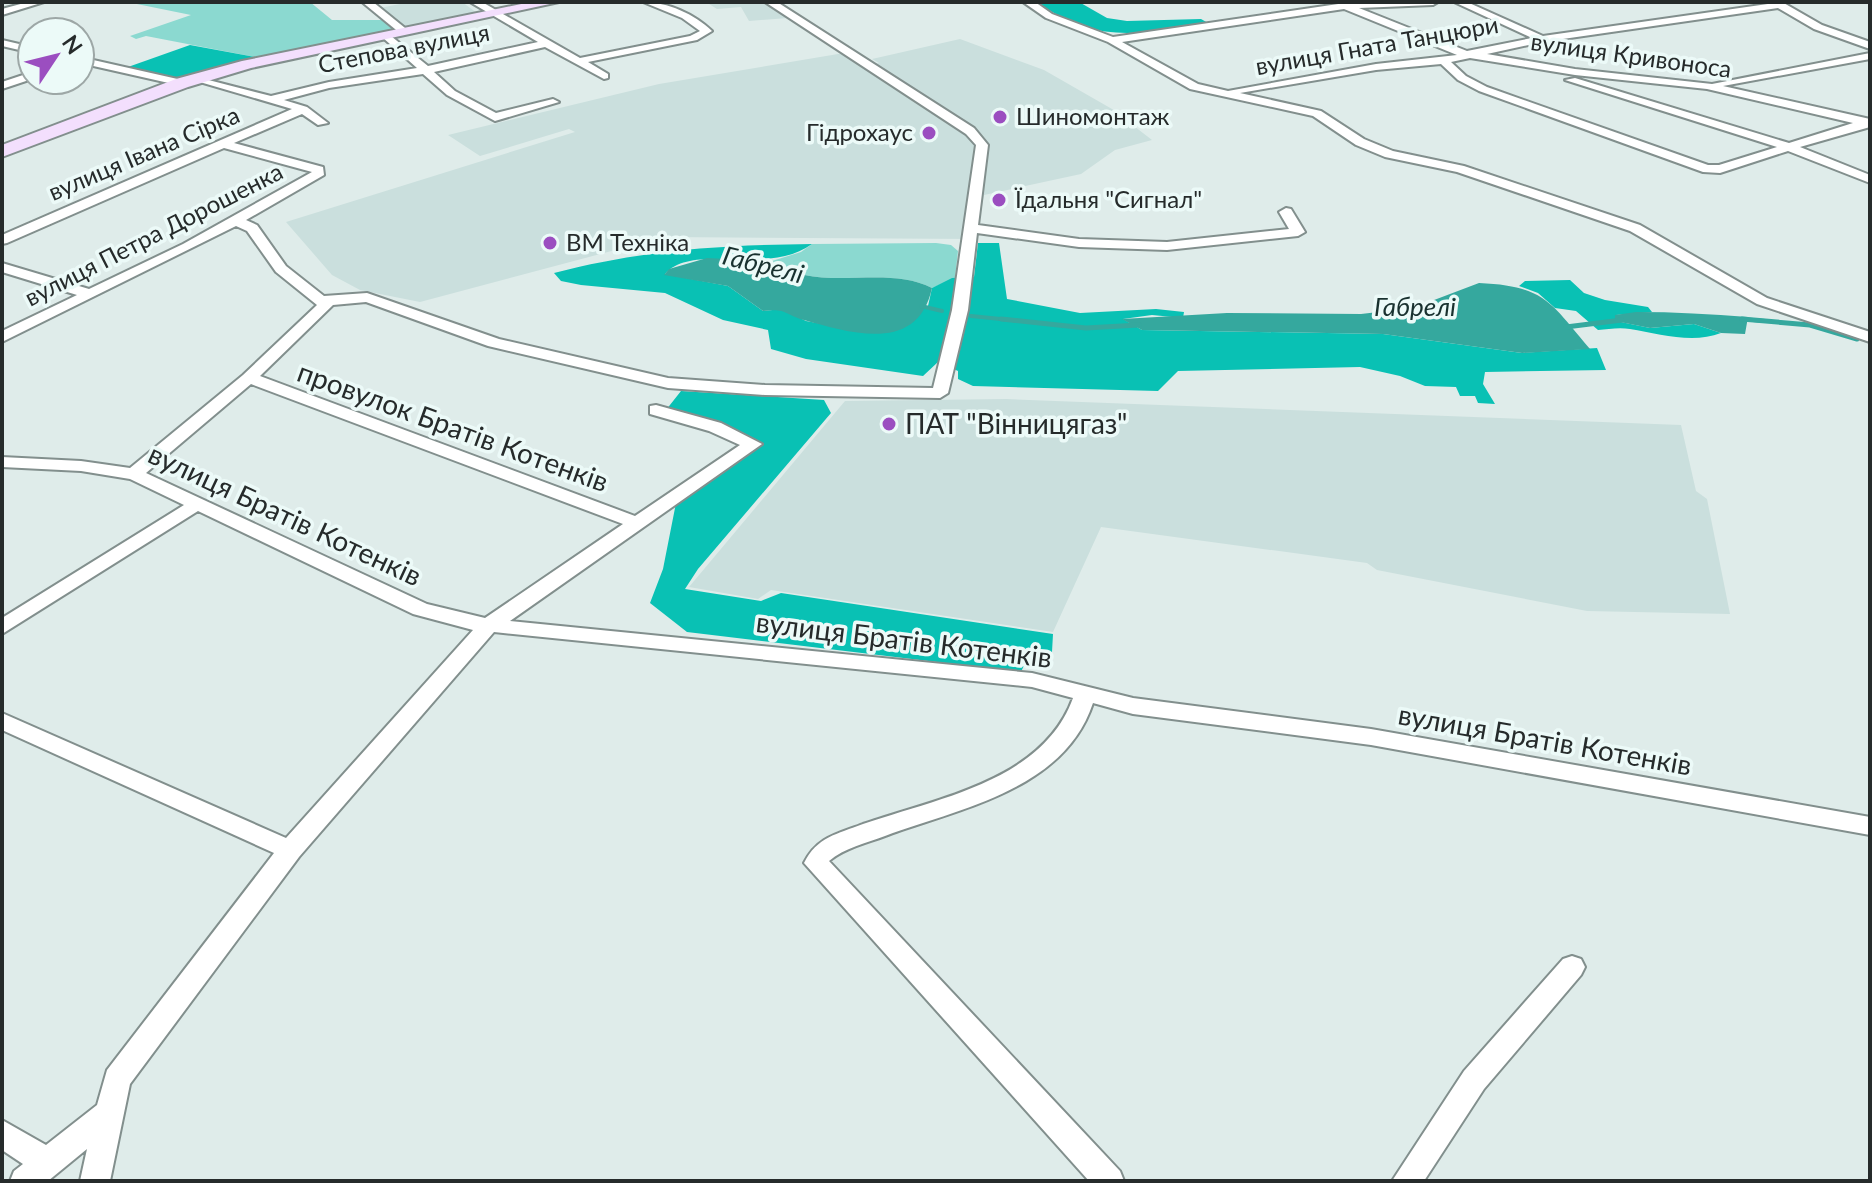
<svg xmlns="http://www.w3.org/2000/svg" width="1872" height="1183" viewBox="0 0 1872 1183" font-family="Lato,sans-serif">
  <rect width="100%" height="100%" fill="#dfecea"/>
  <g fill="#cadfdd">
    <polygon points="410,2 462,2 477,13 405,27 380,8"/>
    <polygon points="706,2 763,2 788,18 749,21 741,7 717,9"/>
    <polygon points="960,39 1044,70 1112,109 1152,140 1115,150 1081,174 984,195 976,239 664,237 420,302 360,290 332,275 286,222 575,132 569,129 480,156 448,135 659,84 844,53 862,67 879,63 872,59"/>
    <polygon points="1006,399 1681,425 1696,491 1707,499 1730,614 1587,611 1377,570 1367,563 1101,527 1053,632 771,590 758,599 689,587 845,401"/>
  </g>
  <g fill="#8bd9d0">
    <polygon points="127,2 310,2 332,20 382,20 394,29 255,57 146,36 136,39 130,36 191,15"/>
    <path d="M936 243 951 245 958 251 955 278 932 288C884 263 819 295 772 261L801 252 812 244Z"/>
  </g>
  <g fill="#09c1b4">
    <path d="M1037 2H1079L1107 18 1127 21 1201 19 1208 23C1141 34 1096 45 1037 2Z"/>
    <polygon points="190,45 255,57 180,79 128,67"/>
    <path d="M978 243H999L1007 299 1080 313 1156 309 1184 312 1183 318 1152 315 1123 319 1142 330 1383 334 1522 353 1597 348 1606 370 1485 372 1483 384 1495 404 1478 403 1475 396H1460L1456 387 1425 386 1400 376 1360 367 1178 371 1158 391 973 386 958 379V371L938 362 923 376 806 359 771 349 768 330 723 320 665 293 581 285 561 281 554 273C642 250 722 245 812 244 767 277 693 242 665 274L728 286 763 311 782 309 806 321 872 333 928 306 932 288 952 278 974 277Z"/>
    <path d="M1570 280 1584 293 1605 300 1648 307 1652 312 1616 315V321L1650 328 1694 324 1721 333C1693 344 1659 334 1630 329 1620 327 1608 329 1598 330L1576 311 1555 308 1538 293 1519 286 1525 281Z"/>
    <polygon points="681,391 824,400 831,413 698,569 685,589 761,601 781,593 1053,634 1052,652 1031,650 1021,672 687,632 650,603 663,569 676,503 760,443 723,424 666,410"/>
  </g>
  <g fill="#35a89e">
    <path d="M707 258 772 261C819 295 884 263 932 288 918 353 853 334 804 320 783 314 787 308 763 311L728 286 664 275 669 269Z"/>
    <path d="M1479 283C1545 286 1550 302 1590 349L1522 353 1383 334 1142 330 1122 319 1227 313 1361 314 1413 308Z"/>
    <path d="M1636 312C1674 312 1712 314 1748 317L1745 334 1721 333 1694 324 1650 328 1615 321V315Z"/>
  </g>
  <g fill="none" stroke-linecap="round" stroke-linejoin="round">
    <g stroke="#35a89e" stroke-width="4">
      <polyline points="921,306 942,311"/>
      <polyline points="971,316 1020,321"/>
      <polyline points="1741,319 1765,321"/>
      <polyline points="1613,321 1622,320"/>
    </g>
    <g stroke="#35a89e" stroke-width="5">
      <polyline points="1001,319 1086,328 1139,325"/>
      <polyline points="1742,319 1810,325 1857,339"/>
      <polyline points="1566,327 1622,320"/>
    </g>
    <g stroke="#828f8d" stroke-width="4">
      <g id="minor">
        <polygon points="28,2 44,2 2,15 2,9"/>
        <polygon points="362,2 373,2 410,32 401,34"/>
        <path d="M470 2H482L580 58 690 36 700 31 682 18 643 2C668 2 694 14 712 31L697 40 588 62 608 74V78L604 79 545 47 434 72 455 91 496 113 553 99 559 102 495 121 447 95 423 74 329 88 284 100 307 107 328 123 318 125 302 114 234 143 323 167 324 175 246 220 257 225 286 266 324 296 367 293 499 339 668 378 765 385 933 388 952 310 976 145 966 134 765 2H777L974 128 988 145 978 225 1079 239 1167 242 1289 229 1279 212 1286 208 1291 209 1305 232 1298 236 1167 250 1079 247 977 233 968 310 948 393 940 398 765 395 668 388 488 346 366 302 333 305 260 376 635 516 740 445 709 431 650 414V406L656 405 721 423 762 444 510 621 1032 673 1133 698 1371 729 1870 817V835L1371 745 1133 714 1093 703C1064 790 961 808 885 836 867 843 844 848 829 861L1120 1171 1124 1181H1089L804 863C817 837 837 834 863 824 938 798 1043 781 1073 698L1032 687 494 632 299 857 130 1084 110 1181H80L87 1149 48 1181H10L14 1171 23 1164 2 1150V1120L46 1145 97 1105 107 1070 274 853 2 730V713L286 838 473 630 413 614 198 511 2 634V618L184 505 130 479 81 471 2 467V457L81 461 130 468 243 375 317 305 276 272 247 231 236 226 2 342V331L77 295 2 272V263L89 289 183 244 312 172 224 148 7 243 2 244V235L292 109 193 80V76L271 96 329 82 417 68 382 37 386 32 428 66 538 42ZM251 384 623 524 485 618 427 604 146 473Z"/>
        <path d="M1023 2H1035L1052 14 1113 37 1345 3 1438 2 1433 5 1359 8 1467 51 1532 38 1454 2H1467L1543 36 1782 2 1822 25 1870 42V49L1814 29 1778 8 1542 42 1487 54 1575 69 1712 84 1870 53V59L1723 86 1870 119V127L1800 147 1870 175V183L1788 151 1720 173 1703 172 1479 91 1458 80 1441 64 1376 70 1240 93 1321 111 1364 139 1393 151 1464 166 1640 225 1767 298 1870 332V342L1757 304 1630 231 1457 172 1385 157 1356 145 1313 116 1190 89 1108 42 1046 18ZM1344 9 1457 55 1376 64 1228 91 1198 84 1122 42ZM1470 58 1575 75 1707 89 1853 123 1789 143 1575 78 1565 80 1777 147 1719 165H1708L1487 87 1466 76 1451 62Z"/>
        <polygon points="2,40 32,47 32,53 2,46"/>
        <polygon points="80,57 182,80 188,83 182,86 80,63"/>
        <polygon points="32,72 32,79 2,89 2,82"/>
        <polygon points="1572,956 1581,959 1585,967 1581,975 1484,1089 1424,1181 1392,1181 1464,1071 1563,959"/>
      </g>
    </g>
    <g stroke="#828f8d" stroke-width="4">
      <polygon id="secondary" points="531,2 559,2 251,68 188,87 2,157 2,145 176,79 242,61"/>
    </g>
    <use href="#minor" fill="#fff" fill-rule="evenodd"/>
    <use href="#secondary" fill="#f3dffd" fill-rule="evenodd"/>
  </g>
  <g fill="#9b4ec0" stroke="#ecfaf8" stroke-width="3">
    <circle cx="1000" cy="117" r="8"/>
    <circle cx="929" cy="133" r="8"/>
    <circle cx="999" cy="200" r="8"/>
    <circle cx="550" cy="243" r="8"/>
    <circle cx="889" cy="424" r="8"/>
  </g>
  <g text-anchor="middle" stroke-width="7" stroke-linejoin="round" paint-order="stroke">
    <g font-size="24" fill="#262b2b" stroke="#ecfaf8">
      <text transform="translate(1377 46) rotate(-10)" y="8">вулиця Гната Танцюри</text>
      <text transform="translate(404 49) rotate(-11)" y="8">Степова вулиця</text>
      <text transform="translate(1631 56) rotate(8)" y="8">вулиця Кривоноса</text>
      <text transform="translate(144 154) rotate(-23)" y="8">вулиця Івана Сірка</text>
      <text transform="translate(154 235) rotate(-27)" y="8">вулиця Петра Дорошенка</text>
    </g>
    <g font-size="24" fill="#262b2b" stroke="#ecfaf8" text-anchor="start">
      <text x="1016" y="125">Шиномонтаж</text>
      <text x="913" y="141" text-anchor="end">Гідрохаус</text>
      <text x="1015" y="208">Їдальня "Сигнал"</text>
      <text x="566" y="251">ВМ Техніка</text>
    </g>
    <g font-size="26" font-style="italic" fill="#19312f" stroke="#ecfaf8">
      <text transform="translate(763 265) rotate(14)" y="9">Габрелі</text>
      <text x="1415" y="316">Габрелі</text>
    </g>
    <g font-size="28" fill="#262b2b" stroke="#ecfaf8" text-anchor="start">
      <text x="905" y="434">ПАТ "Вінницягаз"</text>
    </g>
    <g font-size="28" fill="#262b2b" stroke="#ecfaf8">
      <text transform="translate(453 427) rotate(20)" y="10">провулок Братів Котенків</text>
      <text transform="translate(285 515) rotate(25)" y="10">вулиця Братів Котенків</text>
      <text transform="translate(904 640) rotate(7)" y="10">вулиця Братів Котенків</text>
      <text transform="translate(1545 740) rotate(10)" y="10">вулиця Братів Котенків</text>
    </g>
  </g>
  <rect width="1872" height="1183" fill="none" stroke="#262b2b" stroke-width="8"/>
  <g transform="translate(56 56) rotate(55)"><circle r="38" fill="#ecfaf8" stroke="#9da7a6" stroke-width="2"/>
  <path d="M0-6L14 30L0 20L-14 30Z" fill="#9b4ec0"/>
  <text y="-12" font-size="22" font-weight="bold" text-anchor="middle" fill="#262b2b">N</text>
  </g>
</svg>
